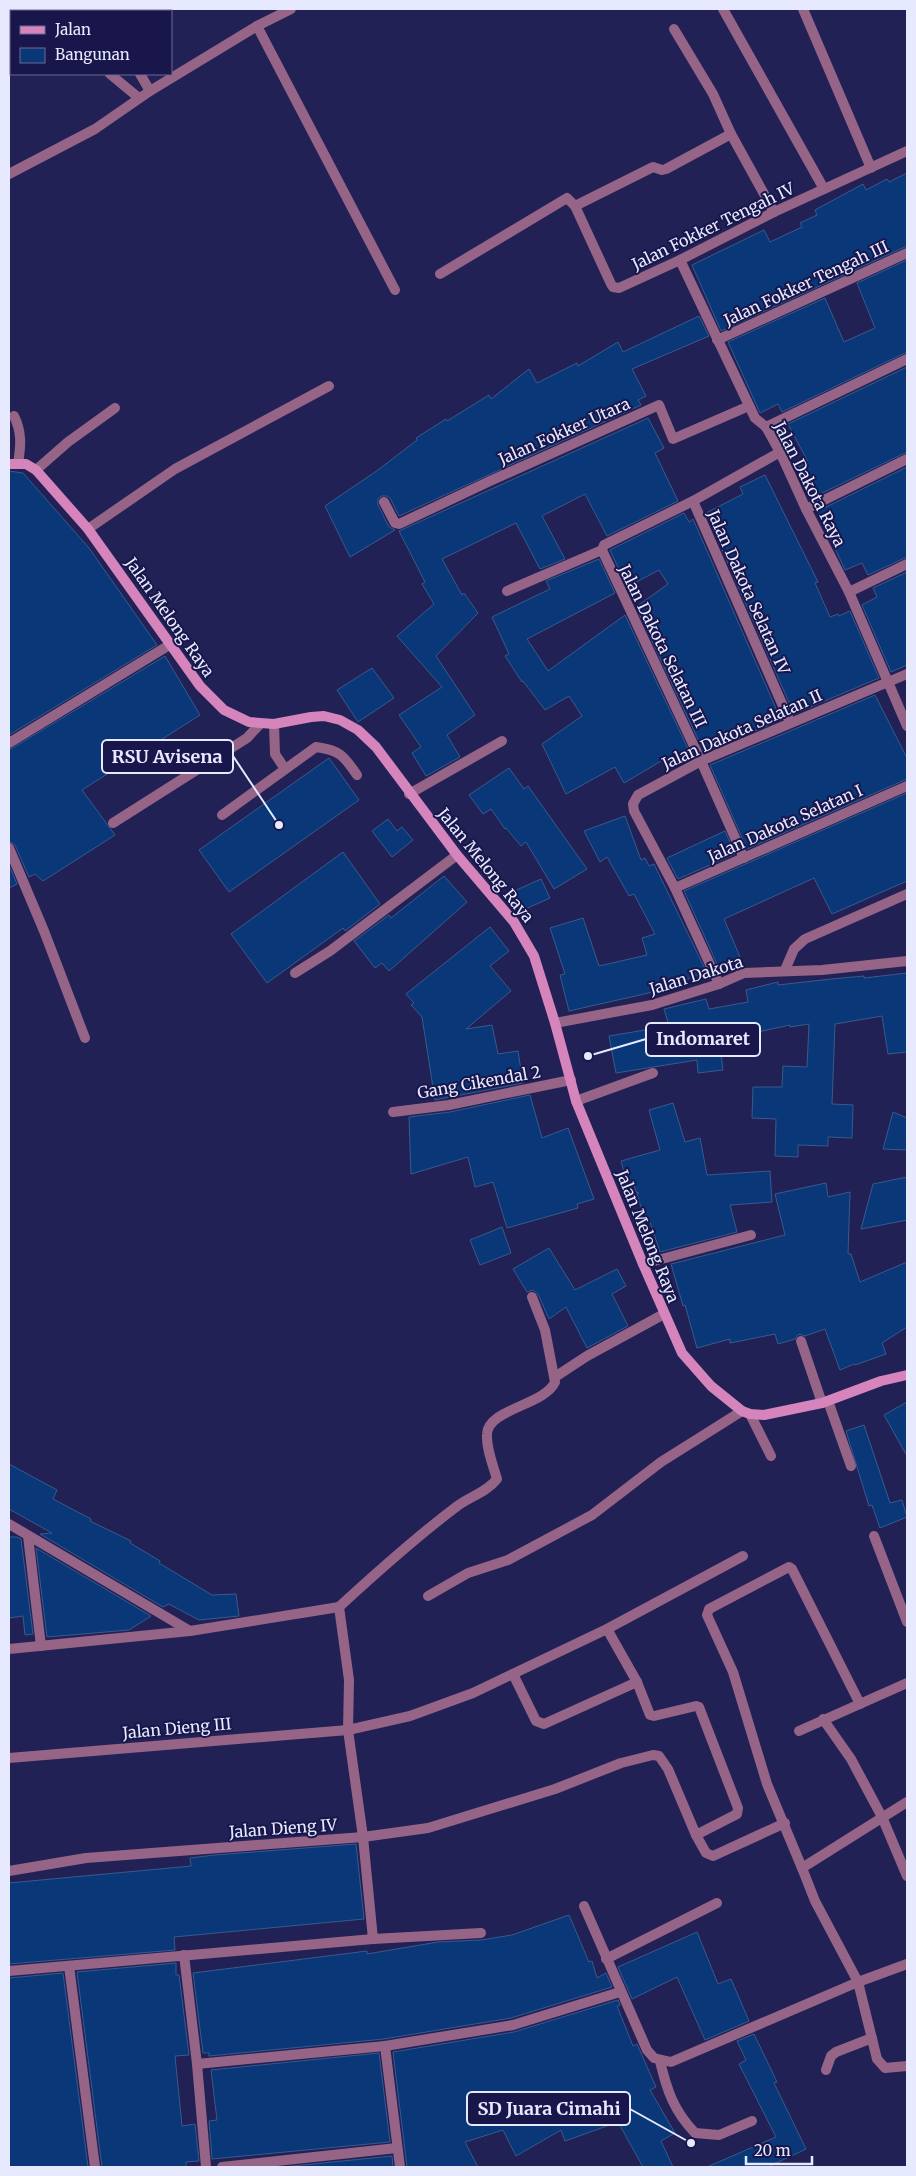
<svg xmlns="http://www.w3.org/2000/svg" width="916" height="2176" viewBox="0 0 916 2176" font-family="Merriweather,serif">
  <rect width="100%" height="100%" fill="#212155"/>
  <g fill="#093777" stroke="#395a8e">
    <polygon points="907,173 907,246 721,331 692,265 764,230 770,242 802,227 800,223 817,215 815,210 863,184 866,190 887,179 889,182"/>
    <polygon points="907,260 907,352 782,412 778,404 760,413 728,342 825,298 844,342 875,328 857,283"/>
    <polygon points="699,316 709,336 632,369 646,396 638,400 641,405 399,516 390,498 387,496 381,496 378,499 378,505 389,527 395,530 350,557 325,506 378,470 417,440 416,438 446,419 447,421 489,395 491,399 529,369 537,383 577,363 578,366 618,342 623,352"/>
    <polygon points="907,367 907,452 812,498 798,467 808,462 788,424"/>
    <polygon points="648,418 664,448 655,453 678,501 607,536 585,494 542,516 565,559 540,569 516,523 442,559 462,595 464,593 478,613 436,656 475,715 447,735 460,757 426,776 412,753 421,747 399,715 442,687 397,636 434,604 422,584 425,582 399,531"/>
    <polygon points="907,467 907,557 868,575 862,563 845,570 818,511"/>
    <polygon points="9,471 23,473 89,548 157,645 9,735"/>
    <polygon points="765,475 818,582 815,583 830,617 838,614 839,616 850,611 879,678 794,714 706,513 743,494 740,487"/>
    <polygon points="684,513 689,522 693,519 781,720 704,752 636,607 668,584 659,570 627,587 610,550"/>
    <polygon points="599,559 615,593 527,639 548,671 625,615 691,755 666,766 663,760 624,783 615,767 566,794 542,744 582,716 569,696 545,710 523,681 522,682 505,656 509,654 492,617 550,589 546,581"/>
    <polygon points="907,572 907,665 891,672 862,605 877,597 873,588"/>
    <polygon points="165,656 200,715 82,790 115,835 43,881 35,874 29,877 15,845 9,841 9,750"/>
    <polygon points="372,668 394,698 358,722 337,690"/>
    <polygon points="875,695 907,758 907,779 747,849 710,765"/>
    <polygon points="329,758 359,800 229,892 199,850"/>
    <polygon points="509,768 524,789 528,786 587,869 554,889 526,842 521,846 506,828 505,829 491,809 483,814 469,795"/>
    <polygon points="907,793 907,881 832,914 814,878 724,919 740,957 718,966 684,891"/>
    <polygon points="625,816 641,860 645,858 649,866 654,864 706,971 662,990 569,1011 560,975 565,974 550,928 583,918 599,966 647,955 642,938 655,934 634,894 629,896 607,857 600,862 584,831"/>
    <polygon points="388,819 397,831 402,827 413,840 392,857 372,831"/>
    <polygon points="725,831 735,854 678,879 667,858"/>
    <polygon points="343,852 380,904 345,931 343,928 267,983 231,934"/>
    <polygon points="9,865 17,884 9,888"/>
    <polygon points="444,876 467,902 389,971 382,963 375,968 354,941 389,915 391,918"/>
    <polygon points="541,879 550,898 521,911 512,892"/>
    <polygon points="490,927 509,951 490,966 511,991 466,1029 492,1025 498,1054 518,1051 523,1083 435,1100 422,1017 411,1005 414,1003 406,994"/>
    <polygon points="907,973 907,1052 888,1054 882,1016 835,1024 832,1104 853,1105 852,1138 828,1137 828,1146 798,1145 798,1157 775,1156 776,1119 752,1118 753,1087 782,1087 783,1066 807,1067 809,1024 790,1027 790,1025 749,1034 751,1048 721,1054 723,1070 698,1073 697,1060 616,1073 609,1036 669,1026 664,1009 706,999 709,1009 748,1002 746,990 778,982 778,985 831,979 864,976 864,978"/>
    <polygon points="530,1095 542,1138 568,1128 594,1199 577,1204 578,1208 507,1228 493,1182 475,1187 468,1157 411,1174 409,1117 450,1112"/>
    <polygon points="673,1103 685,1142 700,1138 707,1175 770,1171 772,1202 730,1205 737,1232 660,1252 648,1216 644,1217 637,1194 639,1193 636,1192 633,1181 627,1183 621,1161 660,1150 649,1110"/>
    <polygon points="893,1112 907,1118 907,1150 883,1149"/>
    <polygon points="907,1177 907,1220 861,1229 873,1184"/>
    <polygon points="826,1183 828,1197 850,1192 848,1254 851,1254 860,1282 907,1262 907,1327 882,1343 886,1354 855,1365 854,1364 840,1370 825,1329 805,1336 799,1334 795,1339 778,1344 775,1334 730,1343 730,1339 697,1348 685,1305 683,1306 671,1264 785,1235 775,1194"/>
    <polygon points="502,1227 511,1253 480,1265 470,1240"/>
    <polygon points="549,1248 575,1290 617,1269 626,1286 612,1294 628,1326 587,1348 566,1307 549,1319 538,1294 533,1290 527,1292 513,1269"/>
    <polygon points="907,1402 907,1456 884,1415"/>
    <polygon points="864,1425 890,1503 902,1500 907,1517 880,1528 872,1505 869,1506 846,1431"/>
    <polygon points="9,1464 57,1490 53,1499 91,1519 90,1521 131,1541 130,1543 160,1561 159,1563 212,1595 236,1594 239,1616 199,1620 169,1604 163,1607 40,1534 52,1533 9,1509"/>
    <polygon points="9,1537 17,1537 21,1539 33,1634 25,1635 23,1616 9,1618"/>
    <polygon points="36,1548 151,1616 129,1630 47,1637"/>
    <polygon points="356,1844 364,1919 174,1937 175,1950 9,1964 9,1883 191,1866 190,1858 215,1855"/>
    <polygon points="569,1915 589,1962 592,1961 597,1978 606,1973 612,1987 511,2018 384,2039 209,2056 209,2053 203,2053 193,1973 367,1951 367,1954 438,1942 481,1940 512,1935"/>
    <polygon points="697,1932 718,1984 731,1979 749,2021 705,2040 677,1977 632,1999 618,1967"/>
    <polygon points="176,1963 176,1975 179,1975 189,2055 175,2056 182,2126 195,2124 199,2161 186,2162 186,2167 102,2167 77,1972"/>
    <polygon points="63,1973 88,2167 9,2167 9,1978"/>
    <polygon points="618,2000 620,2005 617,2006 633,2046 637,2044 656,2087 650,2090 675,2133 661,2141 673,2167 643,2167 618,2122 565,2141 561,2130 516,2156 503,2130 465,2142 478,2167 407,2167 393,2052 514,2032"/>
    <polygon points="754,2034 777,2082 774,2083 806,2149 768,2167 707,2167 776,2137 739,2064 746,2060 737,2041"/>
    <polygon points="379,2053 390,2142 212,2159 209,2121 217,2120 211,2070"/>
    <polygon points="392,2156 393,2167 283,2167"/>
  </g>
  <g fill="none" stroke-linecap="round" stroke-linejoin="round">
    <g stroke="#966487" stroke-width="10">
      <polyline points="110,74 139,98"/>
      <path d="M14 416C22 432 21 446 18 463"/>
      <polyline points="36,470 68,442 115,408"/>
      <polyline points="274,724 275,754 285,769"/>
      <polyline points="409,794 502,741"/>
      <path d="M222 815 316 747C340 750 344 756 357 775"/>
      <polyline points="113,823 247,738 260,724"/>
      <polyline points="576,1101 653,1073"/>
      <polyline points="750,1414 771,1456"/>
      <polyline points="428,1596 468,1573 508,1560 592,1515 661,1462 742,1411"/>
    </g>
    <g stroke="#966487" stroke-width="10">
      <polyline points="100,9 101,11"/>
      <polyline points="723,9 824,189"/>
      <polyline points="803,9 871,168"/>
      <polyline points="257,26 395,290"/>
      <polyline points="674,29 713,94 731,134 774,212"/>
      <polyline points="140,74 150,91"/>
      <polyline points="9,174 95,129 150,91 257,26 291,9"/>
      <polyline points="575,206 653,167 662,170 666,169 731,134"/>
      <polyline points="680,260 755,418 766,427 780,452 806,509 849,592 907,726"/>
      <polyline points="440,274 567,198 575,206 611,284 613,287 619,288 680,260 774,212 907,151"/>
      <polyline points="717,340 907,253"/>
      <polyline points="766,427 907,359"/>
      <polyline points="693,501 790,722"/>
      <polyline points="384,502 395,523 399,524 490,481 659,405 673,439 749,406"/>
      <polyline points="806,509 907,459"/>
      <polyline points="88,529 175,469 329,386"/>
      <polyline points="507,591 602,550"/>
      <polyline points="849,592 907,564"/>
      <polyline points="9,743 171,644"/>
      <polyline points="9,848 44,931 85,1038"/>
      <polyline points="744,858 701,761 602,550 604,545 693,501 780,452"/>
      <polyline points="675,888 907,786"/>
      <polyline points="785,970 794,949 805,939 907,894"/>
      <polyline points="295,973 330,951 457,855"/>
      <polyline points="719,984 675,888 634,811 633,804 638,795 701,761 907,674"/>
      <polyline points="555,1023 652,1005 719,984 744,973 822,970 907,961"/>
      <polyline points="393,1112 449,1105 571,1080"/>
      <polyline points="643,1264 751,1235"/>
      <polyline points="801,1341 822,1403"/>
      <polyline points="555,1377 587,1356 664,1314"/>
      <polyline points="828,1401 851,1466"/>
      <polyline points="9,1524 190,1631"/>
      <polyline points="28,1536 41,1646"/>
      <polyline points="874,1536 907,1622"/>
      <polyline points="9,1649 190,1631 339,1607"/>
      <polyline points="513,1674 536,1721 544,1724 637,1682"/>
      <polyline points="823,1719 851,1759 882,1817 907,1876"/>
      <polyline points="799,1731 907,1683"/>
      <polyline points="9,1758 348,1730 410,1716 473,1693 607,1629 743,1556"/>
      <polyline points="907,1802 802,1868 815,1901 858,1982 907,1964"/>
      <polyline points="696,1835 706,1853 713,1856 785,1823"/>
      <polyline points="802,1868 767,1784 733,1672 707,1615 709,1609 789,1567 792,1569 860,1704"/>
      <polyline points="9,1871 86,1858 363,1837 428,1828 555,1789 621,1763 653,1755 659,1756 668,1769 696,1835 737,1814 738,1808 699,1707 696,1706 654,1716 650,1715 637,1682 607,1629"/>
      <polyline points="584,1906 647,2050 654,2058 671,2062 858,1982 877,2059 885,2068 907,2066"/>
      <path d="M373 1939 363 1837 348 1730 349 1680 339 1607C377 1572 415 1538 456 1507 469 1497 487 1492 497 1479 493 1465 486 1448 487 1434 488 1409 545 1405 555 1382L545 1330 532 1297"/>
      <polyline points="184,1955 197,2064 206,2167"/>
      <polyline points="606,1959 717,1903"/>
      <polyline points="69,1966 95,2167"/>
      <polyline points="9,1971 373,1939 481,1933"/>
      <polyline points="385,2046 400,2167"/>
      <path d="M660 2061C667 2091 674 2111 695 2133L719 2135 752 2121"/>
      <polyline points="197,2064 385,2046 513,2025 620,1992"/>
      <polyline points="826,2070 831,2056 836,2052 872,2038"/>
      <polyline points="222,2167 397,2148"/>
    </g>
    <polyline stroke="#d584bc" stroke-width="10" points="9,464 26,464 36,470 88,529 200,686 224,710 249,722 274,724 311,717 324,716 340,720 358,730 376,747 457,855 514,922 534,956 555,1023 576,1101 643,1264 682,1353 711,1386 742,1411 750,1414 764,1415 822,1403 881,1381 907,1375"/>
  </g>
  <g text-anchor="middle" stroke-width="4" stroke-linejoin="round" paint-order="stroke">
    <g font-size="16" fill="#e7eaff" stroke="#18164a">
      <text transform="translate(713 226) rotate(-26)" y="6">Jalan Fokker Tengah IV</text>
      <text transform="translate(806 283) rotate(-25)" y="6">Jalan Fokker Tengah III</text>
      <text transform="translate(564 431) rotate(-24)" y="6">Jalan Fokker Utara</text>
      <text transform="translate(810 484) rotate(63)" y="6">Jalan Dakota Raya</text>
      <text transform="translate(749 592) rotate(66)" y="6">Jalan Dakota Selatan IV</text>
      <text transform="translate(170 617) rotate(55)" y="6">Jalan Melong Raya</text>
      <text transform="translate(663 646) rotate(64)" y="6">Jalan Dakota Selatan III</text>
      <text transform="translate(742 729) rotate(-24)" y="6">Jalan Dakota Selatan II</text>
      <text transform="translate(785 823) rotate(-24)" y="6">Jalan Dakota Selatan I</text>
      <text transform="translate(486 865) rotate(51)" y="6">Jalan Melong Raya</text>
      <text transform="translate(696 975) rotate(-17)" y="6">Jalan Dakota</text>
      <text transform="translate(479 1082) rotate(-10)" y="6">Gang Cikendal 2</text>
      <text transform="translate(648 1236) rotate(68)" y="6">Jalan Melong Raya</text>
      <text transform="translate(177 1728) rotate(-5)" y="6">Jalan Dieng III</text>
      <text transform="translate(283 1828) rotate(-4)" y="6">Jalan Dieng IV</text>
    </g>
  </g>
  <path fill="none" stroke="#e7eaff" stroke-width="2" d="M279 825L233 756M588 1056L646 1039M691 2143L630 2109"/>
  <g fill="#e7eaff" stroke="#18164a" stroke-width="2">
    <circle cx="279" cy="825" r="5"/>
    <circle cx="588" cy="1056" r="5"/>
    <circle cx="691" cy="2143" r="5"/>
  </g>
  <g fill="#18164a" stroke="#e7eaff" stroke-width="2">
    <rect x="102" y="740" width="131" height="33" rx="5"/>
    <rect x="646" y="1023" width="114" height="33" rx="5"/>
    <rect x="467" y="2092" width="163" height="33" rx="5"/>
  </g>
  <g font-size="18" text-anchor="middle" font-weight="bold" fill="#e7eaff">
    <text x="167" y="763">RSU Avisena</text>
    <text x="703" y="1045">Indomaret</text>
    <text x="549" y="2115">SD Juara Cimahi</text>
  </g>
  <rect width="916" height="2176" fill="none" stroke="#e7eaff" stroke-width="20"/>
  <rect x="10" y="10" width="162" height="65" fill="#18164a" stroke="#6b6b92"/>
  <rect x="20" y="26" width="25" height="8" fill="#d584bc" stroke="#6b6b92"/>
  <text x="55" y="35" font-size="15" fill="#e7eaff">Jalan</text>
  <rect x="20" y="48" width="25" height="15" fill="#093777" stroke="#6b6b92"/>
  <text x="55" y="60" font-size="15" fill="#e7eaff">Bangunan</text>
  <path d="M746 2156v8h66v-8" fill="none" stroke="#e7eaff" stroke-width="2.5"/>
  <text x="754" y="2156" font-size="15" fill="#e7eaff" stroke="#18164a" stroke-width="4" paint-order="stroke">20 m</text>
</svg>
